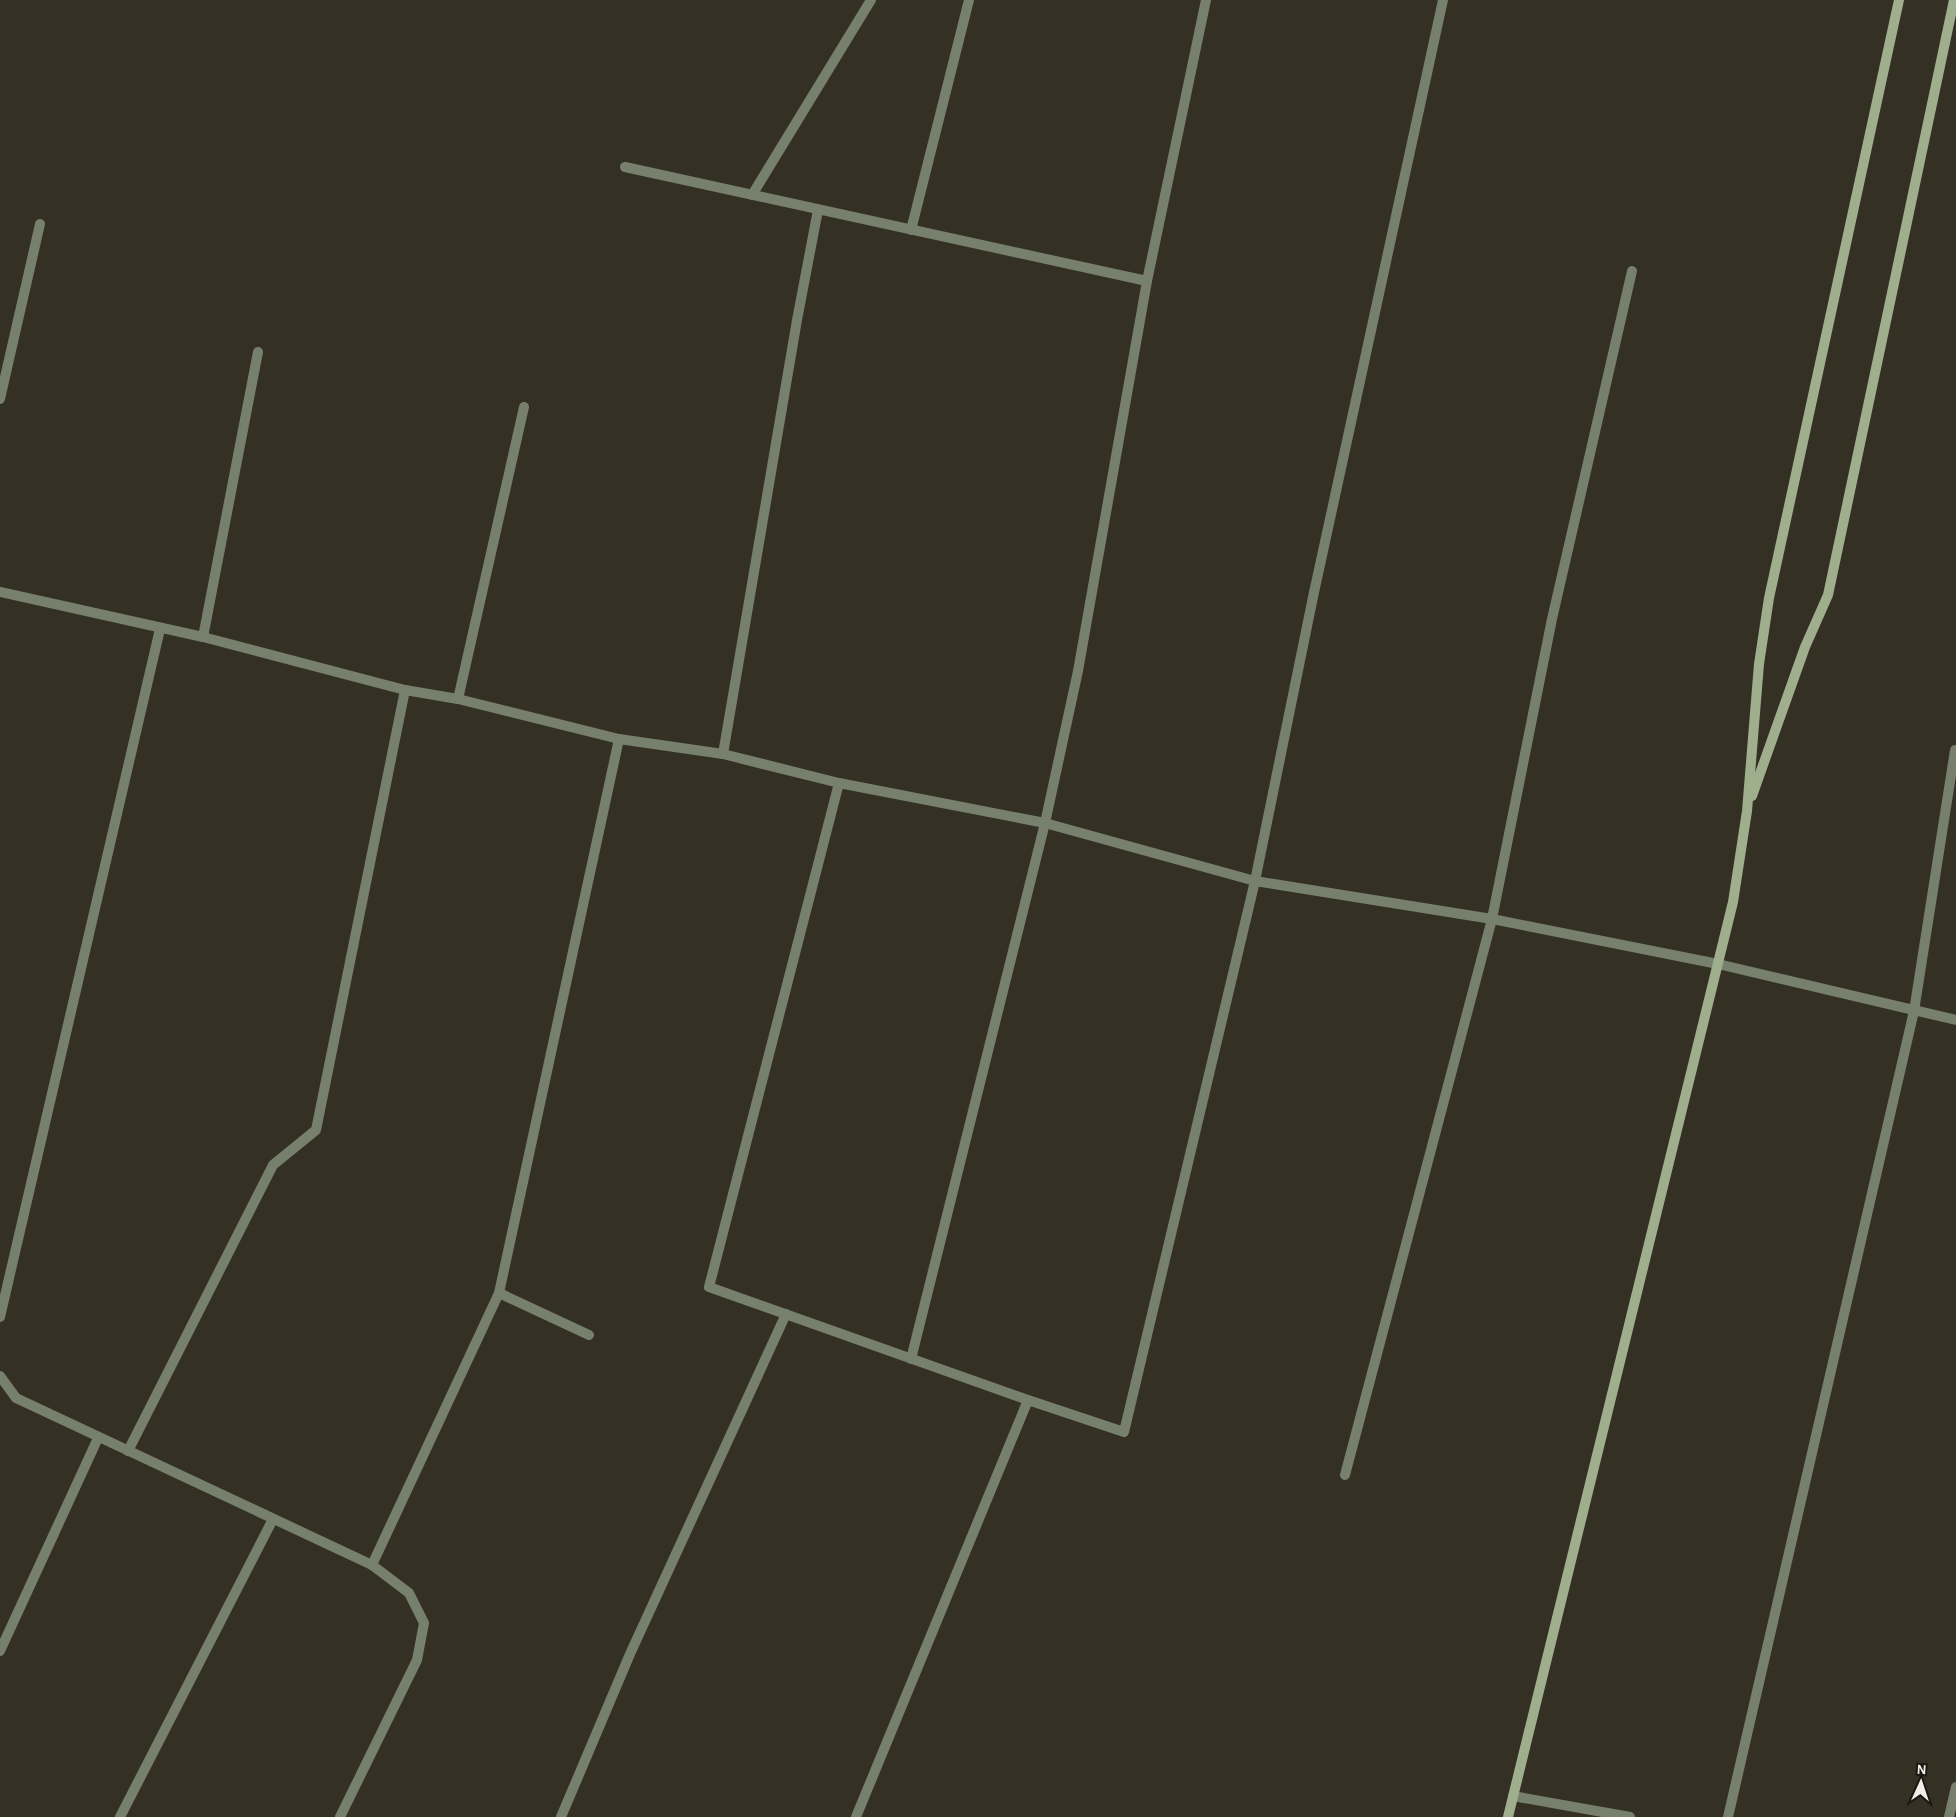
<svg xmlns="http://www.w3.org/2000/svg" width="1956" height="1817" viewBox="0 0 1956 1817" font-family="'Alegreya Sans',sans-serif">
  <rect width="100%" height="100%" fill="#343024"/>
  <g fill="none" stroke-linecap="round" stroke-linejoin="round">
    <g stroke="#77806c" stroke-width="10">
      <polyline points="625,167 1147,281"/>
      <polyline points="752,195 871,0"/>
      <polyline points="911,230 969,0"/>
      <polyline points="0,399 40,224"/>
      <polyline points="0,592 203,637 405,690 458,699 619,739 723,754 839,783 1045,823 1255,881 1492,919 1718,964 1956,1020"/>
      <polyline points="203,637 258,352"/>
      <polyline points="458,699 524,407"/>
      <polyline points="723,754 797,320 818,210"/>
      <polyline points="839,783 709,1287 1028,1400 1124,1432 1255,881 1313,597 1443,0"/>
      <polyline points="499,1293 589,1335"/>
      <polyline points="0,1317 160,629"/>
      <polyline points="911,1359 1045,823 1078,671 1147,281 1206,0"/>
      <polyline points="0,1376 16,1398 372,1565 409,1593 424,1623 417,1660 340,1817"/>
      <polyline points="128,1451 273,1165 316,1130 405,690"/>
      <polyline points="1345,1475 1492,919 1552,619 1632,271"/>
      <polyline points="372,1565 499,1293 619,739"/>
      <polyline points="0,1651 98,1438"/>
      <polyline points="1513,1796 1630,1817"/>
      <polyline points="120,1817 273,1519"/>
      <polyline points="561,1817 630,1654 786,1314"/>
      <polyline points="856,1817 1028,1400"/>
      <polyline points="1728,1817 1914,1011 1955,750"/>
      <polyline points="1949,1817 1956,1787"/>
    </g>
    <g stroke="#9fae8c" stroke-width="10">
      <polyline points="1752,796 1805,647 1828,595 1954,0"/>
      <polyline points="1508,1817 1733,902 1747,811 1759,664 1769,598 1899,0"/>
    </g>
  </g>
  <g transform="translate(1921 1782) rotate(3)" stroke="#1a1813" stroke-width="4" paint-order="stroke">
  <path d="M0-4L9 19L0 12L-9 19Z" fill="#f1eee7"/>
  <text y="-8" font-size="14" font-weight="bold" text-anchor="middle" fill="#f1eee7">N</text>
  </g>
</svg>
